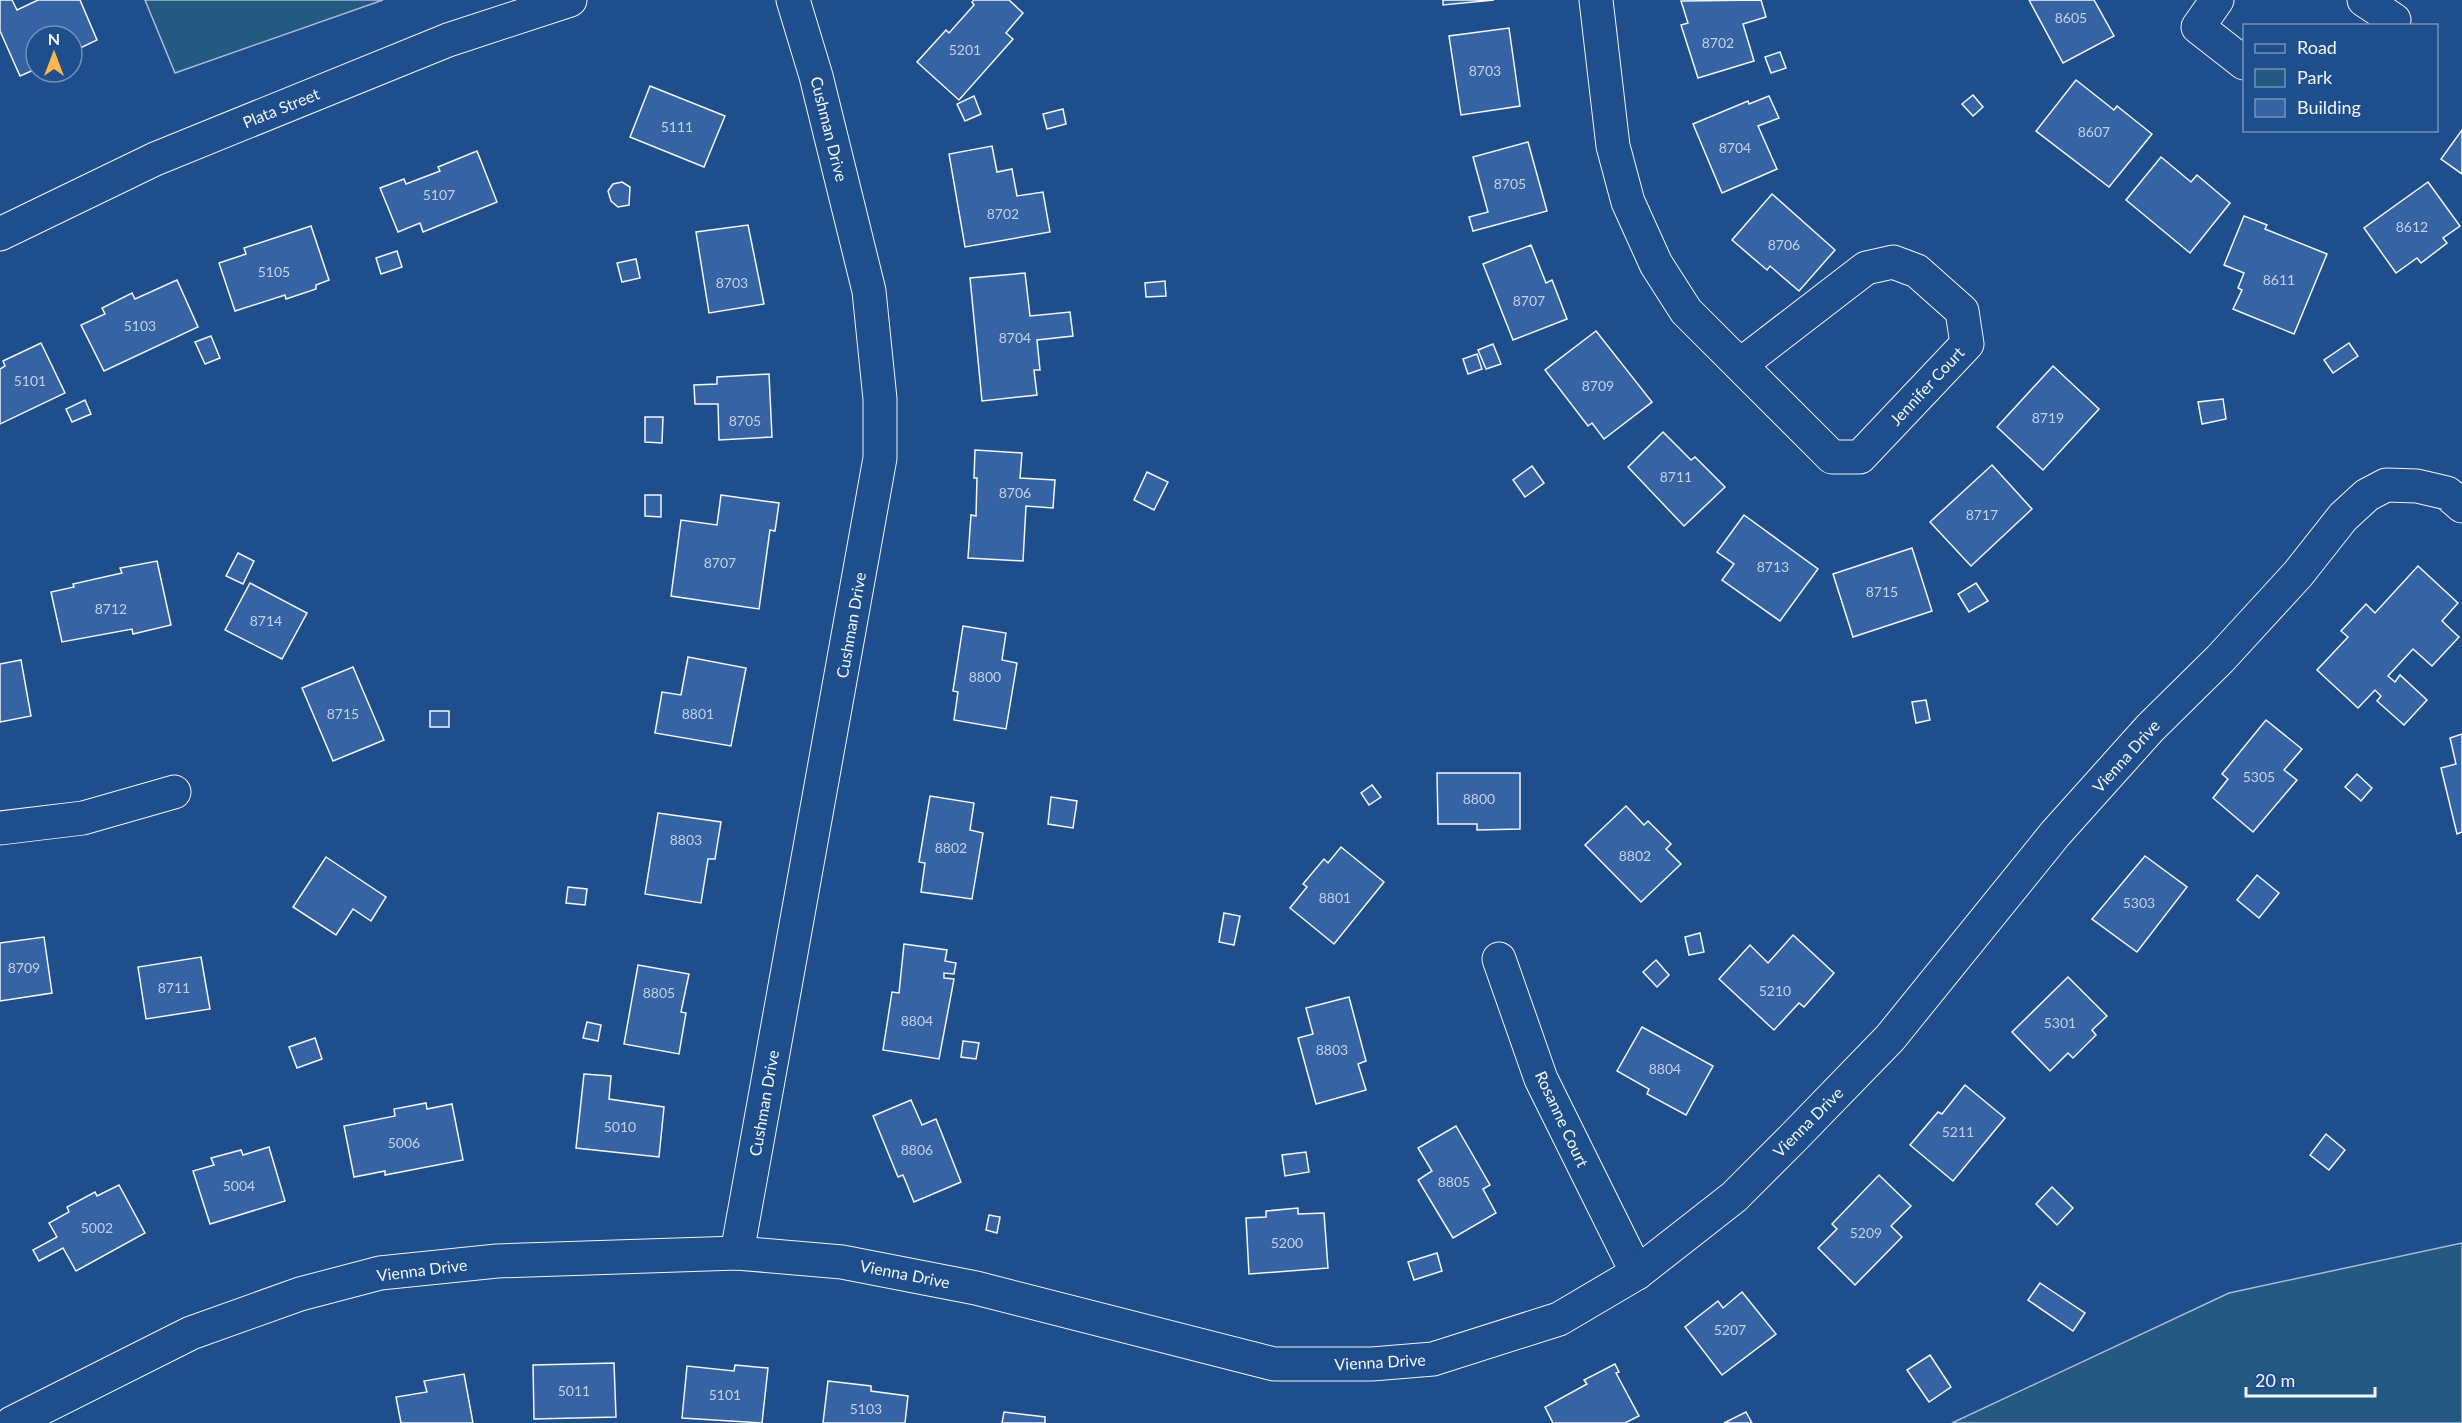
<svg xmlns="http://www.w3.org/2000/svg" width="2462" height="1423" viewBox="0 0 2462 1423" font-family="Lato,sans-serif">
  <rect width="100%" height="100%" fill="#1f4e8c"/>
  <g fill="#245a82" stroke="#a8bbd7" stroke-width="1.5">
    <polygon points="145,0 383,0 175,73"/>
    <polygon points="2462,1243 2462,1423 1952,1423 2229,1293"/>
  </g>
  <g fill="#3563a3" stroke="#f2f6ff" stroke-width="1.5">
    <polygon points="0,0 12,0 17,10 38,0 80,0 97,40 72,52 72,36 36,36 36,69 20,76 0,31"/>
    <polygon points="974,0 1009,0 1023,13 1006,33 1013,39 959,100 917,62 946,30 949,33 974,5 972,2"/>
    <polygon points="1443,0 1494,0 1443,5"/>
    <polygon points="1761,0 1766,17 1743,24 1754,61 1698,78 1681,25 1688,23 1681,1"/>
    <polygon points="2029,0 2094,0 2114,36 2063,63"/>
    <polygon points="1509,28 1520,106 1461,115 1449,36"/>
    <polygon points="1780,52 1786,68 1771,73 1765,57"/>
    <polygon points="2076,80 2114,110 2117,106 2152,134 2109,187 2036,131"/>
    <polygon points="650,86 725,116 704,167 630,137"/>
    <polygon points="1973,95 1983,107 1973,116 1962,104"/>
    <polygon points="974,96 981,114 965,121 957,104"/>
    <polygon points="1769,96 1779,118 1758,126 1777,169 1722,193 1693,124 1748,101 1749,104"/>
    <polygon points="1063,109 1066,124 1047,129 1043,114"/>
    <polygon points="2462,130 2462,174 2441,159"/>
    <polygon points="1528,142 1547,211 1473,231 1469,217 1488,212 1473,157"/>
    <polygon points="992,146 997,172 1012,169 1017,196 1043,192 1050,232 965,247 949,154"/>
    <polygon points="477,151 497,202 423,232 420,223 398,232 380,188 404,179 406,184 440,171 438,167"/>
    <polygon points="2161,157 2191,182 2197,175 2230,203 2190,253 2126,200"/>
    <polygon points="622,182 630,187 629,205 618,207 611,201 608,191 613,184"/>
    <polygon points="2428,182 2460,226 2443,238 2447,243 2421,263 2417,258 2396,273 2364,228"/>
    <polygon points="1772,194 1835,250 1799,291 1770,266 1767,270 1732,240"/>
    <polygon points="2244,216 2267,225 2265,229 2327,254 2294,334 2233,309 2242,290 2238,288 2244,273 2224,265"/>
    <polygon points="748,225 764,304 709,313 696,232"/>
    <polygon points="311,226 329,280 316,285 316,289 286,299 285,295 235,311 219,263 246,254 244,248"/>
    <polygon points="1531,245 1546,283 1552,280 1567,319 1513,340 1483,264"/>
    <polygon points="397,251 402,267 381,274 376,258"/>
    <polygon points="636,259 640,278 622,282 617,263"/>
    <polygon points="1025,273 1030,316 1070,312 1073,336 1037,340 1040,370 1034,370 1037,395 982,401 970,278"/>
    <polygon points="177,280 198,327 104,371 81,325 105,314 102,308 132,293 135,299"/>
    <polygon points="1165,281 1166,296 1146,297 1145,283"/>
    <polygon points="1596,331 1652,402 1604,439 1592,423 1588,426 1545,370"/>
    <polygon points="211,336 220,358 205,364 195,342"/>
    <polygon points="41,343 65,393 0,424 0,369 5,366 3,361"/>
    <polygon points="2349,343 2358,356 2333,373 2324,360"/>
    <polygon points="1493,344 1501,364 1486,369 1478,350"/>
    <polygon points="1477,354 1482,369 1468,374 1463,359"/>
    <polygon points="2053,366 2099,409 2043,470 1997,427"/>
    <polygon points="769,374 772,437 719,440 718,404 695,404 694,385 717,384 717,377"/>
    <polygon points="2223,399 2226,419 2202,424 2198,402"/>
    <polygon points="85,400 91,414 72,422 66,409"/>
    <polygon points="645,417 663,417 662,443 645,442"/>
    <polygon points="1663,432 1691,460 1695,457 1725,487 1684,526 1628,467"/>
    <polygon points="975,450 1022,453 1020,478 1055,480 1053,508 1026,506 1023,561 968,558 971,515 976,516 977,478 974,478"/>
    <polygon points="1992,465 2032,509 1971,566 1930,522"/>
    <polygon points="1532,466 1544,483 1525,497 1513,480"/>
    <polygon points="1147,472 1168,482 1154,510 1134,500"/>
    <polygon points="645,495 661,495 661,517 645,516"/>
    <polygon points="721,495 779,503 775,531 770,530 759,609 671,596 681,520 717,525"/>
    <polygon points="1744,515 1818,569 1780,621 1722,580 1734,564 1717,552"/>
    <polygon points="1912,548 1932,611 1853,637 1833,574"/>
    <polygon points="238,553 254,561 243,584 226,576"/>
    <polygon points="157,561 171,625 133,634 132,629 62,642 51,592 74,587 73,584 122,573 120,568"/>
    <polygon points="2418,566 2458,603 2442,621 2459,637 2432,666 2413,649 2388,676 2395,682 2400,675 2427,700 2404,725 2377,701 2381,696 2375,690 2358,708 2317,670 2348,637 2341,631 2366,604 2375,613"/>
    <polygon points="250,583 307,613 282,659 225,630"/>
    <polygon points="1976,583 1988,601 1969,612 1958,594"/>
    <polygon points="963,626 1006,633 1002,660 1017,663 1006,729 954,720 958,692 953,691"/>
    <polygon points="688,657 746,668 731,746 655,733 662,692 681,695"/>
    <polygon points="21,660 31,716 0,722 0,664"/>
    <polygon points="353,667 384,740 333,761 302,688"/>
    <polygon points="1926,700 1930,720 1916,723 1912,702"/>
    <rect x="430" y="711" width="19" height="16"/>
    <polygon points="2266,720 2302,749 2284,770 2297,780 2253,832 2213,798 2228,779 2222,774"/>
    <polygon points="2462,734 2462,832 2457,834 2441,768 2456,764 2450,738"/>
    <polygon points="1437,773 1520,773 1520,829 1477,830 1477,824 1438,824"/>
    <polygon points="2357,774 2372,788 2361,801 2345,787"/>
    <polygon points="1372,785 1381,797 1369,805 1361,793"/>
    <polygon points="930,796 974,803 970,830 983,833 972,899 921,892 925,863 919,862"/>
    <polygon points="1051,797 1077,801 1073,828 1048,824"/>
    <polygon points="1626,806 1644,825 1648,821 1671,844 1666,849 1681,864 1641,902 1585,845"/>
    <polygon points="658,813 721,822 715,859 708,859 701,903 645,894"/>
    <polygon points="1341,847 1384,882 1334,944 1290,908 1307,887 1303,884 1324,859 1328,863"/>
    <polygon points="2145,856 2187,887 2137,952 2092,919"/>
    <polygon points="326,857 386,897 371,921 353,909 336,935 293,907"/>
    <polygon points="2257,875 2279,893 2259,918 2237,900"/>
    <polygon points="568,887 587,889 585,905 566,903"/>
    <polygon points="1224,913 1240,916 1234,945 1219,942"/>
    <polygon points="1700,933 1704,952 1689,955 1685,937"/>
    <polygon points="1793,935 1834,973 1804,1007 1799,1003 1774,1030 1719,979 1750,945 1768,963"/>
    <polygon points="44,937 52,993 0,1001 0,943"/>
    <polygon points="904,944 947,950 945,961 956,963 954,974 944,973 944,978 954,979 939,1059 883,1050 892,992 899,993"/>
    <polygon points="201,957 210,1009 146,1019 138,967"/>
    <polygon points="1656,960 1669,975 1657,987 1643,972"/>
    <polygon points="638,965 689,974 681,1012 686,1013 679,1054 624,1044"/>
    <polygon points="2068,977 2107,1016 2092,1030 2096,1035 2073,1058 2068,1053 2050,1071 2012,1032"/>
    <polygon points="1349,997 1366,1061 1358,1064 1366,1090 1316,1104 1298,1038 1313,1034 1306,1008"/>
    <polygon points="587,1022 601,1025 598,1041 583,1038"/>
    <polygon points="1642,1027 1713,1066 1686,1115 1647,1094 1649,1089 1617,1071"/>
    <polygon points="315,1038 322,1059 297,1068 289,1047"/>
    <polygon points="963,1041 979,1043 976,1059 961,1057"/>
    <polygon points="584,1074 611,1076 609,1099 664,1107 659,1157 576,1148"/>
    <polygon points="1965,1085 2005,1118 1953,1181 1910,1145 1938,1112 1942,1114"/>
    <polygon points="911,1100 922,1125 936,1119 961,1182 914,1202 903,1175 898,1177 873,1116"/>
    <polygon points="426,1103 427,1109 452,1104 463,1160 385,1175 385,1171 354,1177 344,1126 395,1116 394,1109"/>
    <polygon points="1456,1126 1490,1185 1483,1189 1496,1213 1453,1238 1418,1180 1432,1171 1418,1148"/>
    <polygon points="2326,1134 2345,1150 2329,1170 2310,1155"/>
    <polygon points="269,1147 285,1201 210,1224 193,1171 214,1165 211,1158 241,1150 243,1155"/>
    <polygon points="1306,1152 1309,1172 1285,1176 1282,1155"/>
    <polygon points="1879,1175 1911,1206 1891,1226 1902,1237 1855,1285 1818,1248 1837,1229 1832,1224"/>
    <polygon points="119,1185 145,1233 76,1271 63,1248 39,1261 33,1250 57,1237 49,1223 69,1212 67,1207 95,1192 97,1196"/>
    <polygon points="2052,1187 2073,1208 2057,1225 2036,1204"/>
    <polygon points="1298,1208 1298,1214 1324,1213 1328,1268 1249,1274 1246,1218 1266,1217 1266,1211"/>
    <polygon points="989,1215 1000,1217 997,1233 986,1230"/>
    <polygon points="1437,1253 1442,1271 1414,1280 1408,1262"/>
    <polygon points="2040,1283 2085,1313 2073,1331 2028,1300"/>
    <polygon points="1742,1292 1776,1334 1722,1375 1685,1327 1718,1301 1723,1308"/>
    <polygon points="1930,1355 1951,1387 1929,1402 1907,1370"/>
    <polygon points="614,1363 616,1417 534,1419 533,1365"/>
    <polygon points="1615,1364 1619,1372 1616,1373 1639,1416 1625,1423 1553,1423 1545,1407 1587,1384 1584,1380"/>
    <polygon points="735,1365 768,1368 762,1423 682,1418 687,1366 734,1371"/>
    <polygon points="464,1374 473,1423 401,1423 396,1397 427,1392 424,1381"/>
    <polygon points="828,1381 871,1386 871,1391 908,1396 905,1423 823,1423"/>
    <polygon points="1004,1412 1045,1417 1045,1423 1002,1423"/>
    <polygon points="1746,1412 1752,1423 1724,1423"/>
  </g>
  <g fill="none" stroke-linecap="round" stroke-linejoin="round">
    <g stroke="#f2f6ff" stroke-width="35">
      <g id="minor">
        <polyline points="1596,0 1613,146 1628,202 1656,264 1686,311 1832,457 1860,457 1967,344 1962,311 1917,271 1893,262 1866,268 1740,365"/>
        <polyline points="2217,0 2198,27 2244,63"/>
        <polyline points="2364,0 2394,20 2391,26"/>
        <polyline points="0,828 83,818 174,792"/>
        <polyline points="1499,959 1541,1079 1637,1273"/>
        <polyline points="737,1253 880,458 880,399 869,291 816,76 793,0"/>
        <polyline points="12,1423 191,1333 300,1294 380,1273 497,1261 737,1253 842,1262 976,1288 1274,1364 1372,1364 1433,1359 1559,1319 1637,1273 1734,1197 1793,1138 1890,1038 2055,834 2150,728 2220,659 2298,574 2343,517 2367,495 2386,485 2417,486 2447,493 2462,506"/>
      </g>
    </g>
    <g stroke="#f2f6ff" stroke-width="35">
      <polyline id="tertiary" points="0,234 155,159 448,40 570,0"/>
    </g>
    <use href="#minor" stroke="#1f4e8c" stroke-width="33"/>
    <use href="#tertiary" stroke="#1f4e8c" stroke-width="33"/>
  </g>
  <g text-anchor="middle" stroke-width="4.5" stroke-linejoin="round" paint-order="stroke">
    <g font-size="14" fill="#c3d1e8">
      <text x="2071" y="23">8605</text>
      <text x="1718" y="48">8702</text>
      <text x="965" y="55">5201</text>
      <text x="1485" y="76">8703</text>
      <text x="677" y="132">5111</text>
      <text x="2094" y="137">8607</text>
      <text x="1735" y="153">8704</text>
      <text x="1510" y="189">8705</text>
      <text x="439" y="200">5107</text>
      <text x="1003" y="219">8702</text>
      <text x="2412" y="232">8612</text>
      <text x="1784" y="250">8706</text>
      <text x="274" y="277">5105</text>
      <text x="2279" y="285">8611</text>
      <text x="732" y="288">8703</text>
      <text x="1529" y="306">8707</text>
      <text x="140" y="331">5103</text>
      <text x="1015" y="343">8704</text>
      <text x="30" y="386">5101</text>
      <text x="1598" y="391">8709</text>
      <text x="2048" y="423">8719</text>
      <text x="745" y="426">8705</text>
      <text x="1676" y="482">8711</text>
      <text x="1015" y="498">8706</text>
      <text x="1982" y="520">8717</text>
      <text x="720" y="568">8707</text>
      <text x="1773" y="572">8713</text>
      <text x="1882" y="597">8715</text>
      <text x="111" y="614">8712</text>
      <text x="266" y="626">8714</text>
      <text x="985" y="682">8800</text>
      <text x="343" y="719">8715</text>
      <text x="698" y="719">8801</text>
      <text x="2259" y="782">5305</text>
      <text x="1479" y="804">8800</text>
      <text x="686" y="845">8803</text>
      <text x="951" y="853">8802</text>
      <text x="1635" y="861">8802</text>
      <text x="1335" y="903">8801</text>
      <text x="2139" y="908">5303</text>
      <text x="24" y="973">8709</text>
      <text x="174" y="993">8711</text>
      <text x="1775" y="996">5210</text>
      <text x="659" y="998">8805</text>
      <text x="917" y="1026">8804</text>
      <text x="2060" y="1028">5301</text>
      <text x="1332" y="1055">8803</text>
      <text x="1665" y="1074">8804</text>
      <text x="620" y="1132">5010</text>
      <text x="1958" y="1137">5211</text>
      <text x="404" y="1148">5006</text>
      <text x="917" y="1155">8806</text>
      <text x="1454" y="1187">8805</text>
      <text x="239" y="1191">5004</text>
      <text x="97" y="1233">5002</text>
      <text x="1866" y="1238">5209</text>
      <text x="1287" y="1248">5200</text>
      <text x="1730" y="1335">5207</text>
      <text x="574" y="1396">5011</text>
      <text x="725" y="1400">5101</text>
      <text x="866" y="1414">5103</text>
    </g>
    <g font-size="16" fill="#f2f6ff" stroke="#1f4e8c">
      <text transform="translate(281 108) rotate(-22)" y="6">Plata Street</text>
      <text transform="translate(829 129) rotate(76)" y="6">Cushman Drive</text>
      <text transform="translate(1927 386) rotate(-47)" y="6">Jennifer Court</text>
      <text transform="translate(851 625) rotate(-80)" y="6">Cushman Drive</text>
      <text transform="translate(2126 756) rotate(-48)" y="6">Vienna Drive</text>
      <text transform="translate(764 1103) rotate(-80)" y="6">Cushman Drive</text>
      <text transform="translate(1562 1119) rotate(65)" y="6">Rosanne Court</text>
      <text transform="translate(1808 1122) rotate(-45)" y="6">Vienna Drive</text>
      <text transform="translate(422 1270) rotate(-7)" y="6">Vienna Drive</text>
      <text transform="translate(905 1274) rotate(11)" y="6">Vienna Drive</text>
      <text transform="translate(1380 1362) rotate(-3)" y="6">Vienna Drive</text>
    </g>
  </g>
  <rect x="2243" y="24" width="195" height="108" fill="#1f4e8c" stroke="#7391ba" stroke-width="1.5"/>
  <rect x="2255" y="44" width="30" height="9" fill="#1f4e8c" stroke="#7391ba" stroke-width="1.5"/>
  <text x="2297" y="54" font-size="18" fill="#f2f6ff">Road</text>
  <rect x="2255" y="69" width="30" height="18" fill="#245a82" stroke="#7391ba" stroke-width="1.5"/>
  <text x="2297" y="84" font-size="18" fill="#f2f6ff">Park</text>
  <rect x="2255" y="99" width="30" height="18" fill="#3563a3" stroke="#7391ba" stroke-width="1.5"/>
  <text x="2297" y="114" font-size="18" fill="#f2f6ff">Building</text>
  <g transform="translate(54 54)"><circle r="28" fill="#1f4e8c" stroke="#7391ba" stroke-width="1.5"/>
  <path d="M0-4.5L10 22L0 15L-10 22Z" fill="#ffb74d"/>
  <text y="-9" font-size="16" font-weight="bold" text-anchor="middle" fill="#f2f6ff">N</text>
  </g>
  <path d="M2246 1387v9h129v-9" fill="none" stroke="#f2f6ff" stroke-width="3"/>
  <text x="2255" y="1387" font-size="18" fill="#f2f6ff" stroke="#1f4e8c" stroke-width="4.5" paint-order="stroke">20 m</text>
</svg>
